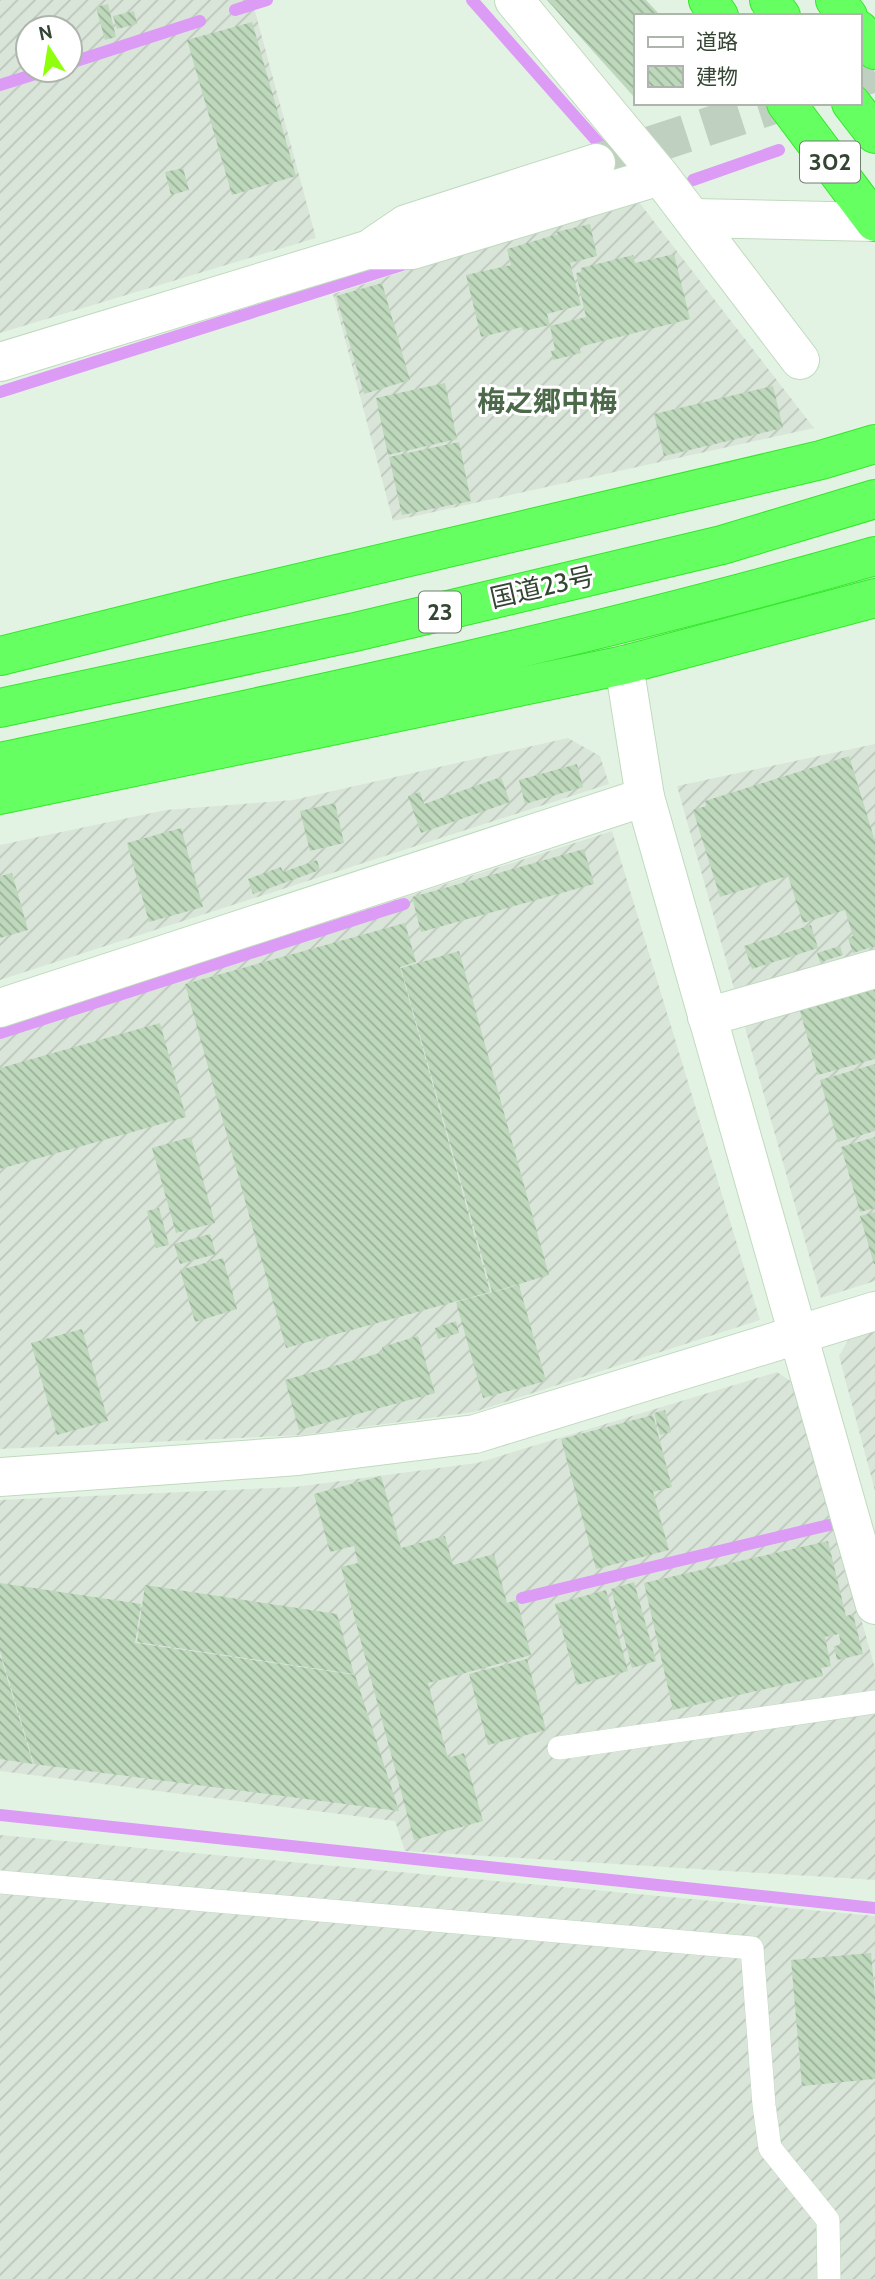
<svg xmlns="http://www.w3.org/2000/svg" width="875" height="2279" viewBox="0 0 875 2279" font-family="Cabin,'Noto Sans JP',sans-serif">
  <defs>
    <pattern id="industrial-furrows" width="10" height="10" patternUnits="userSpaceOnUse" patternTransform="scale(1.75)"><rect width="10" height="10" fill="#dae5d9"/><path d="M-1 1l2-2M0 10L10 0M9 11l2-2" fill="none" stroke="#bcc6bb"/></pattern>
    <pattern id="building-back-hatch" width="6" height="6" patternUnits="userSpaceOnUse" patternTransform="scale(1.75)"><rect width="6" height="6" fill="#bdd8bb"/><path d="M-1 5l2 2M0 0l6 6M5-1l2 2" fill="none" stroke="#9ab199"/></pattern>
  </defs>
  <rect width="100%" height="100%" fill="#e3f3e3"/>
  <g fill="url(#industrial-furrows)" fill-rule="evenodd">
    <path d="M0 0H252L316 238 0 333ZM28 28H70V70H28Z"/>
    <polygon points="635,197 814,428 393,521 333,294"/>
    <polygon points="568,738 600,756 609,784 0,980 0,845 166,810 293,800"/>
    <polygon points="875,744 875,1281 821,1298 677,786"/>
    <polygon points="612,831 760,1320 474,1412 303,1435 0,1449 0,1026"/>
    <polygon points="875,1327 875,1491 839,1356 851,1335"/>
    <polygon points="777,1372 795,1384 875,1668 875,1880 405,1851 395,1821 0,1771 0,1500 295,1487 477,1463"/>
    <polygon points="0,1835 875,1916 875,2279 0,2279"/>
  </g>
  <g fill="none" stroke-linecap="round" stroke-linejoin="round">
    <g stroke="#dc9bf5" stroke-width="12">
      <polyline points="472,0 602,147"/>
      <polyline points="235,10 267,0"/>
      <polyline points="70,63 200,21"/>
      <polyline points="0,85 48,70"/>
      <polyline points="693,180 779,150"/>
      <polyline points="0,392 405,264"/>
      <polyline points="0,1033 404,904"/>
      <polyline points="522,1598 829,1525"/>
      <polyline points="0,1815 875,1908"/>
    </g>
  </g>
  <g fill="url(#building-back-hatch)">
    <polygon points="547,0 646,0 661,16 635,16 635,98"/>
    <polygon points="108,4 116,37 105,40 96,7"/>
    <polygon points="134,11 137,24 117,29 113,16"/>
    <polygon points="252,22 296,176 232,195 187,40"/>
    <polygon points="183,168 189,190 171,195 165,172"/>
    <polygon points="590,224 597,256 570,263 581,305 547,314 550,325 523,331 522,327 481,337 466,275 511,265 507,249 558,234 556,232"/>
    <polygon points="674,254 690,319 579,347 581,353 553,360 551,351 555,350 550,326 586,317 576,273 581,272 581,268 633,255 635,263"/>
    <polygon points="382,283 410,380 364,394 336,296"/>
    <polygon points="445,383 457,439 388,455 376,398"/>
    <polygon points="773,386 783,428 664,456 654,414"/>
    <polygon points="459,442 471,501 402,515 389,457"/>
    <polygon points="849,756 875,841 875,946 853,953 848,938 853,936 845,910 803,923 788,876 720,897 693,810 706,806 705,801"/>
    <polygon points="577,764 583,787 525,804 519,780"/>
    <polygon points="501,777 510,802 421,833 408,796 420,792 424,804"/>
    <polygon points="335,803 344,843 310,851 300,811"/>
    <polygon points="181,828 203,907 149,922 127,843"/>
    <polygon points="584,849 594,884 421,932 412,897"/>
    <polygon points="317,860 320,870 253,894 248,879 281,867 283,872"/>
    <polygon points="12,873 28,930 0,938 0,876"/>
    <polygon points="405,923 416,962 400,967 490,1292 286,1348 185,984"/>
    <polygon points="811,925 818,948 752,969 744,946"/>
    <polygon points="840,946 843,955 820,962 817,953"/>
    <polygon points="459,951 549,1275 492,1292 401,968"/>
    <polygon points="875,987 875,1059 818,1075 799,1008"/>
    <polygon points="160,1023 186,1117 0,1169 0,1068"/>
    <polygon points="875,1064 875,1131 838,1142 820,1080"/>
    <polygon points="191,1137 215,1223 176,1233 152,1148"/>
    <polygon points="875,1137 875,1208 860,1212 841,1147"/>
    <polygon points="159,1208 169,1245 156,1248 147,1211"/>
    <polygon points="875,1212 875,1264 874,1264 860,1216"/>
    <polygon points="210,1234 216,1254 180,1264 174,1244"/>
    <polygon points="223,1258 237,1309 195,1322 180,1270"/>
    <polygon points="519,1285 546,1381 483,1398 456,1302"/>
    <polygon points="456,1321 459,1333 438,1339 435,1328"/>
    <polygon points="82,1329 108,1421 57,1435 31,1343"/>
    <polygon points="418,1336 435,1393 299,1430 285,1380 383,1352 382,1347"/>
    <polygon points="665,1410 671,1432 660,1435 654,1413"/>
    <polygon points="653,1415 672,1487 653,1492 669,1550 596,1569 561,1439"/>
    <polygon points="381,1476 401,1548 445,1536 453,1565 494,1554 507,1603 517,1600 531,1655 428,1683 448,1758 464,1753 483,1821 414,1840 341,1567 358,1563 354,1546 330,1552 314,1494"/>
    <polygon points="828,1541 846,1616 853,1614 863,1654 837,1660 834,1646 841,1645 839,1634 825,1637 831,1666 821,1668 823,1676 673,1710 644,1583"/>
    <polygon points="634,1582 656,1661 632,1668 611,1589"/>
    <polygon points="0,1583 141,1604 135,1643 355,1675 399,1811 34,1764 0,1651"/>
    <polygon points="145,1585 337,1614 354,1674 137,1642"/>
    <polygon points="606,1590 628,1671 577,1685 555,1604"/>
    <polygon points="0,1658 1,1658 33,1764 0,1759"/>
    <polygon points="527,1659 546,1730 488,1745 469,1674"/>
    <polygon points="871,1953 875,1997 875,2079 802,2086 791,1960"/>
  </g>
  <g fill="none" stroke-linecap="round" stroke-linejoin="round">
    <g stroke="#c0d0c0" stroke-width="38" stroke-dasharray="38 19" stroke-linecap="butt">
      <polyline points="859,78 875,73"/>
      <polyline points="596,163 780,103"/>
    </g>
    <g stroke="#c0dabf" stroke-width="24">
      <g id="lane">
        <polyline points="559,1748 875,1702"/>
        <polyline points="0,1882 752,1948 764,2105 770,2148 828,2220 829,2279"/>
      </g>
    </g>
    <g stroke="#c0dabf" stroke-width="40">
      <g id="street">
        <polyline points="514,0 660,176 800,360"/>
        <polyline points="694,218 875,222"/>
        <polyline points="375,245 406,224 596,163"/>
        <polyline points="0,362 367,250 412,250 660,176"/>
        <polyline points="624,665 645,797 875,1605"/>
        <polyline points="0,1008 645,797"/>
        <polyline points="707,1017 875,969"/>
        <polyline points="0,1477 298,1456 475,1434 875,1311"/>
      </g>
    </g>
    <g stroke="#33e729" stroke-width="40">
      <g id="highway">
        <polyline points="708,0 719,16"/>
        <polyline points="769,0 781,16"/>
        <polyline points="835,0 848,16"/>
        <polyline points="859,30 875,50"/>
        <polyline points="786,103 875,222"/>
        <polyline points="851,103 875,134"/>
        <polyline points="0,656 222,601 821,460 875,444"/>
        <polyline points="0,708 355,632 722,545 875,499"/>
        <path d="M0 762C293 700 587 639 875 556"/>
        <polyline points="0,795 624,665 875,598"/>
      </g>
    </g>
    <use href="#lane" stroke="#fff" stroke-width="23"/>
    <use href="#street" stroke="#fff" stroke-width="38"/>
    <use href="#highway" stroke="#65ff62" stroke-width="38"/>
  </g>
  <g text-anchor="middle" stroke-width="6" stroke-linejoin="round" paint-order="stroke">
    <g fill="#fff" stroke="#717d70" stroke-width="2">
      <rect x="800" y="141.5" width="60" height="41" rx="5"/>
      <rect x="419" y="591.5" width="42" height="41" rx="5"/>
    </g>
    <g font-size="24" font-weight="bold" fill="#344533">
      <text x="830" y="170">302</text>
      <text x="440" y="620">23</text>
    </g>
    <g font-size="26" fill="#344533" stroke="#fff">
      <text transform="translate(542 587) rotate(-13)" y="9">国道23号</text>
    </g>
    <g font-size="28" font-weight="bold" fill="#4c694a" stroke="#fff">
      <text x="547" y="411">梅之郷中梅</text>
    </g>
  </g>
  <rect x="634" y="14" width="228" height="91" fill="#ffffff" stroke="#aeb5ad" stroke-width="2"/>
  <rect x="648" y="37" width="35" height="10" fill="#ffffff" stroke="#aeb5ad" stroke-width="2"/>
  <text x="696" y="49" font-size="21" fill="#344533">道路</text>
  <rect x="648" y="66" width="35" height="21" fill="url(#building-back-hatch)" stroke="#aeb5ad" stroke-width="2"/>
  <text x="696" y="84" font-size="21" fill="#344533">建物</text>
  <g transform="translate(49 49) rotate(348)"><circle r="33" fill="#ffffff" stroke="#aeb5ad" stroke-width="2"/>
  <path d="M0-5L12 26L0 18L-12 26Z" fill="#8fff0e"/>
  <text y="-10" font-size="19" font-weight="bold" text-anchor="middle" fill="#344533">N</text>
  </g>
</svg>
